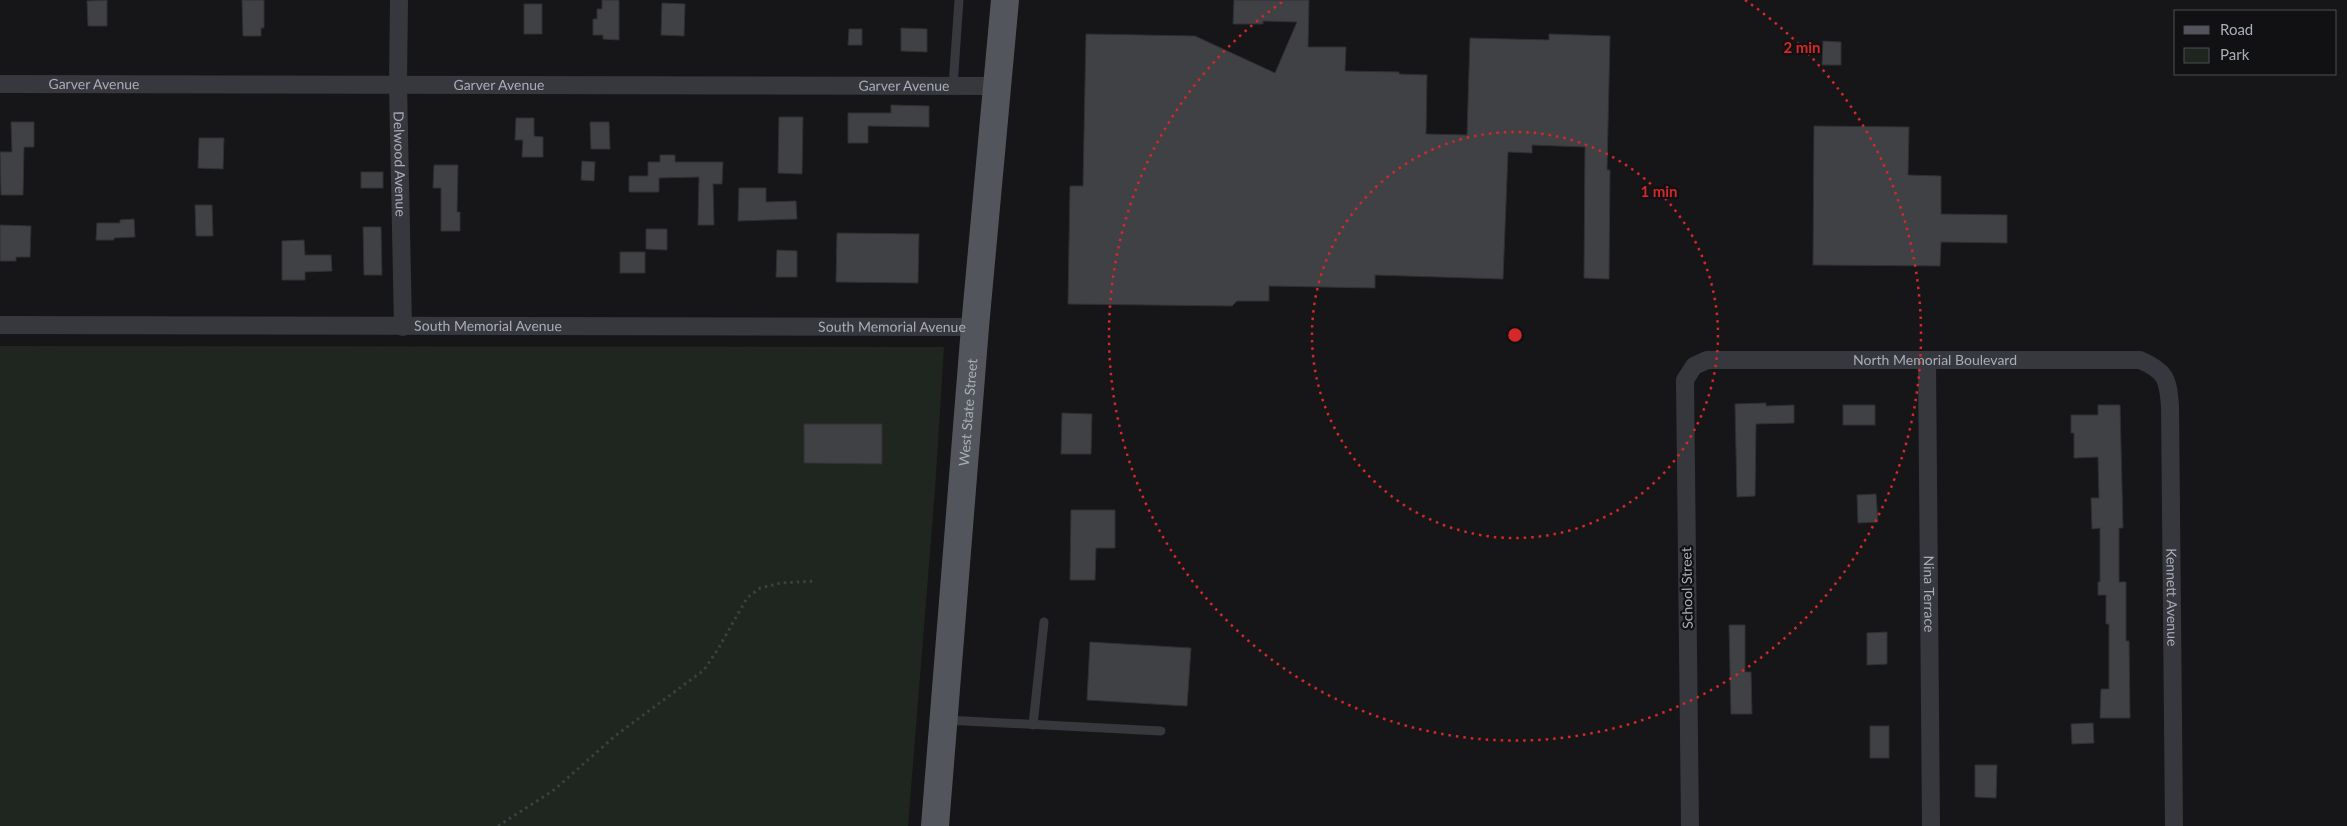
<svg xmlns="http://www.w3.org/2000/svg" width="2347" height="826" viewBox="0 0 2347 826" font-family="Lato,sans-serif">
  <rect width="100%" height="100%" fill="#161618"/>
  <polygon fill="#1e261f" points="0,346 944,347 935,490 908,826 0,826"/>
  <g fill="#404145" stroke="#303034">
    <polygon points="107,0 107,26 88,26 87,1"/>
    <polygon points="242,0 264,0 264,28 261,28 261,36 243,36"/>
    <polygon points="602,0 619,0 619,40 603,39 603,35 593,35 593,19 597,19 597,9 602,9"/>
    <polygon points="1234,0 1309,0 1308,47 1346,47 1345,71 1399,72 1399,74 1427,75 1426,134 1467,135 1470,38 1549,40 1549,34 1610,36 1607,170 1610,170 1609,279 1584,278 1585,147 1532,145 1532,153 1508,152 1503,279 1375,275 1375,288 1269,286 1269,301 1237,301 1232,306 1068,304 1070,186 1083,186 1086,34 1195,36 1275,73 1297,22 1263,21 1263,24 1233,24"/>
    <polygon points="662,3 685,4 684,36 661,35"/>
    <rect x="524" y="4" width="18" height="30"/>
    <polygon points="901,28 927,29 927,52 901,51"/>
    <polygon points="849,29 862,29 862,45 848,45"/>
    <polygon points="1823,41 1841,42 1841,65 1822,65"/>
    <polygon points="891,105 929,106 929,127 868,126 868,143 848,143 848,113 891,113"/>
    <polygon points="779,117 803,117 802,174 778,173"/>
    <polygon points="516,118 534,118 534,136 543,137 543,157 522,157 523,140 515,140"/>
    <polygon points="11,122 34,122 34,147 24,147 23,195 1,195 0,152 12,152"/>
    <polygon points="590,122 609,122 610,149 591,149"/>
    <polygon points="1814,126 1909,127 1908,175 1941,176 1941,214 2007,215 2007,243 1941,242 1940,266 1813,265"/>
    <polygon points="199,138 224,138 223,169 198,168"/>
    <polygon points="660,155 675,155 675,162 723,162 722,184 713,184 714,225 698,225 699,177 659,178 659,192 629,192 629,176 648,176 648,162 660,162"/>
    <polygon points="582,161 595,162 594,181 581,180"/>
    <polygon points="434,165 458,165 457,212 460,212 460,231 441,231 441,188 433,188"/>
    <rect x="361" y="172" width="22" height="16"/>
    <polygon points="739,188 766,188 766,202 796,201 797,219 738,221"/>
    <polygon points="195,205 212,205 213,236 196,236"/>
    <polygon points="134,219 135,237 114,238 114,240 96,240 97,223 120,223 120,220"/>
    <polygon points="0,225 31,226 30,257 16,257 16,261 0,261"/>
    <polygon points="363,227 381,227 382,275 364,275"/>
    <polygon points="646,229 667,229 667,250 646,249"/>
    <polygon points="837,233 919,234 918,283 836,282"/>
    <polygon points="304,240 305,255 331,255 332,271 305,272 305,280 282,280 282,241"/>
    <polygon points="777,250 797,251 797,277 776,277"/>
    <rect x="620" y="252" width="25" height="21"/>
    <polygon points="1766,403 1766,406 1794,405 1794,423 1756,424 1755,496 1737,497 1735,404"/>
    <rect x="1843" y="405" width="32" height="20"/>
    <polygon points="2098,405 2120,405 2123,528 2119,528 2119,582 2126,582 2126,641 2129,641 2130,718 2100,718 2101,689 2109,689 2109,624 2106,624 2106,595 2098,595 2098,582 2100,582 2100,528 2092,529 2091,498 2099,498 2098,457 2074,458 2074,433 2071,433 2071,415 2098,415"/>
    <polygon points="1062,413 1092,414 1091,454 1061,454"/>
    <polygon points="804,424 882,424 882,464 804,463"/>
    <polygon points="1876,494 1878,522 1858,523 1857,495"/>
    <polygon points="1071,510 1115,510 1115,548 1096,548 1095,580 1070,580"/>
    <polygon points="1729,625 1745,625 1745,672 1751,672 1752,714 1731,714"/>
    <polygon points="1887,632 1887,664 1867,665 1867,633"/>
    <polygon points="1090,642 1191,648 1187,706 1087,700"/>
    <polygon points="2093,723 2094,743 2072,744 2071,724"/>
    <rect x="1870" y="726" width="19" height="32"/>
    <polygon points="1975,765 1997,765 1996,798 1975,797"/>
  </g>
  <g fill="none" stroke-linecap="round" stroke-linejoin="round">
    <polyline stroke="#3d3f44" stroke-width="3" stroke-dasharray="2.5 4" stroke-linecap="butt" points="498,826 554,790 615,736 704,670 718,649 747,598 760,588 781,583 815,581"/>
    <g stroke="#37383d" stroke-width="9">
      <polyline points="953,86 959,0"/>
      <polyline points="946,720 1161,731"/>
      <polyline points="1033,725 1044,622"/>
    </g>
    <g stroke="#37383d" stroke-width="18">
      <path id="s1" d="M399 0 398 84 403 327"/>
      <path id="s2" d="M0 84 998 86"/>
      <path id="s3" d="M0 325 975 327"/>
      <path id="s4" d="M1927 360 1931 826"/>
      <path id="s5" d="M1690 826 1685 380 1694 366 1707 360H2140C2166 371 2168 379 2170 406L2174 826"/>
    </g>
    <path stroke="#53555c" stroke-width="28" id="s6" d="M935 826 975 327 1005 0"/>
  </g>
  <g fill="none" stroke="#d62828" stroke-width="2.5" stroke-dasharray="2.5 5">
    <circle cx="1515" cy="335" r="203"/>
    <path d="M1745 0A406 406 0 1 1 1285 0"/>
  </g>
  <g text-anchor="middle" stroke-width="4.5" stroke-linejoin="round" paint-order="stroke">
    <g font-size="14" fill="#a8adb8" stroke="#111113">
      <text dy="5" stroke="none"><textPath href="#s2" startOffset="94">Garver Avenue</textPath></text>
      <text dy="5" stroke="none"><textPath href="#s2" startOffset="499">Garver Avenue</textPath></text>
      <text dy="5" stroke="none"><textPath href="#s2" startOffset="904">Garver Avenue</textPath></text>
      <text dy="5" stroke="none"><textPath href="#s1" startOffset="164">Delwood Avenue</textPath></text>
      <text dy="5" stroke="none"><textPath href="#s3" startOffset="488">South Memorial Avenue</textPath></text>
      <text dy="5" stroke="none"><textPath href="#s3" startOffset="892">South Memorial Avenue</textPath></text>
      <text dy="5" stroke="none"><textPath href="#s5" startOffset="705">North Memorial Boulevard</textPath></text>
      <text dy="5" stroke="none"><textPath href="#s6" startOffset="415">West State Street</textPath></text>
      <text transform="translate(1687 588) rotate(-91)" y="5">School Street</text>
      <text dy="5" stroke="none"><textPath href="#s4" startOffset="234">Nina Terrace</textPath></text>
      <text dy="5" stroke="none"><textPath href="#s5" startOffset="1161">Kennett Avenue</textPath></text>
    </g>
  </g>
  <circle cx="1515" cy="335" r="8" fill="#d62828" stroke="#111113" stroke-width="2.5"/>
  <g font-size="15" text-anchor="middle" font-weight="bold" fill="#d62828" stroke="#111113" stroke-width="4.5" stroke-linejoin="round" paint-order="stroke">
    <text x="1802" y="53">2 min</text>
    <text x="1659" y="197">1 min</text>
  </g>
  <rect x="2174" y="10" width="162" height="65" fill="#111113" stroke="#4d4f55"/>
  <rect x="2184" y="26" width="25" height="8" fill="#53555c" stroke="#4d4f55"/>
  <text x="2220" y="35" font-size="15" fill="#a8adb8">Road</text>
  <rect x="2184" y="48" width="25" height="15" fill="#1e261f" stroke="#4d4f55"/>
  <text x="2220" y="60" font-size="15" fill="#a8adb8">Park</text>
</svg>
